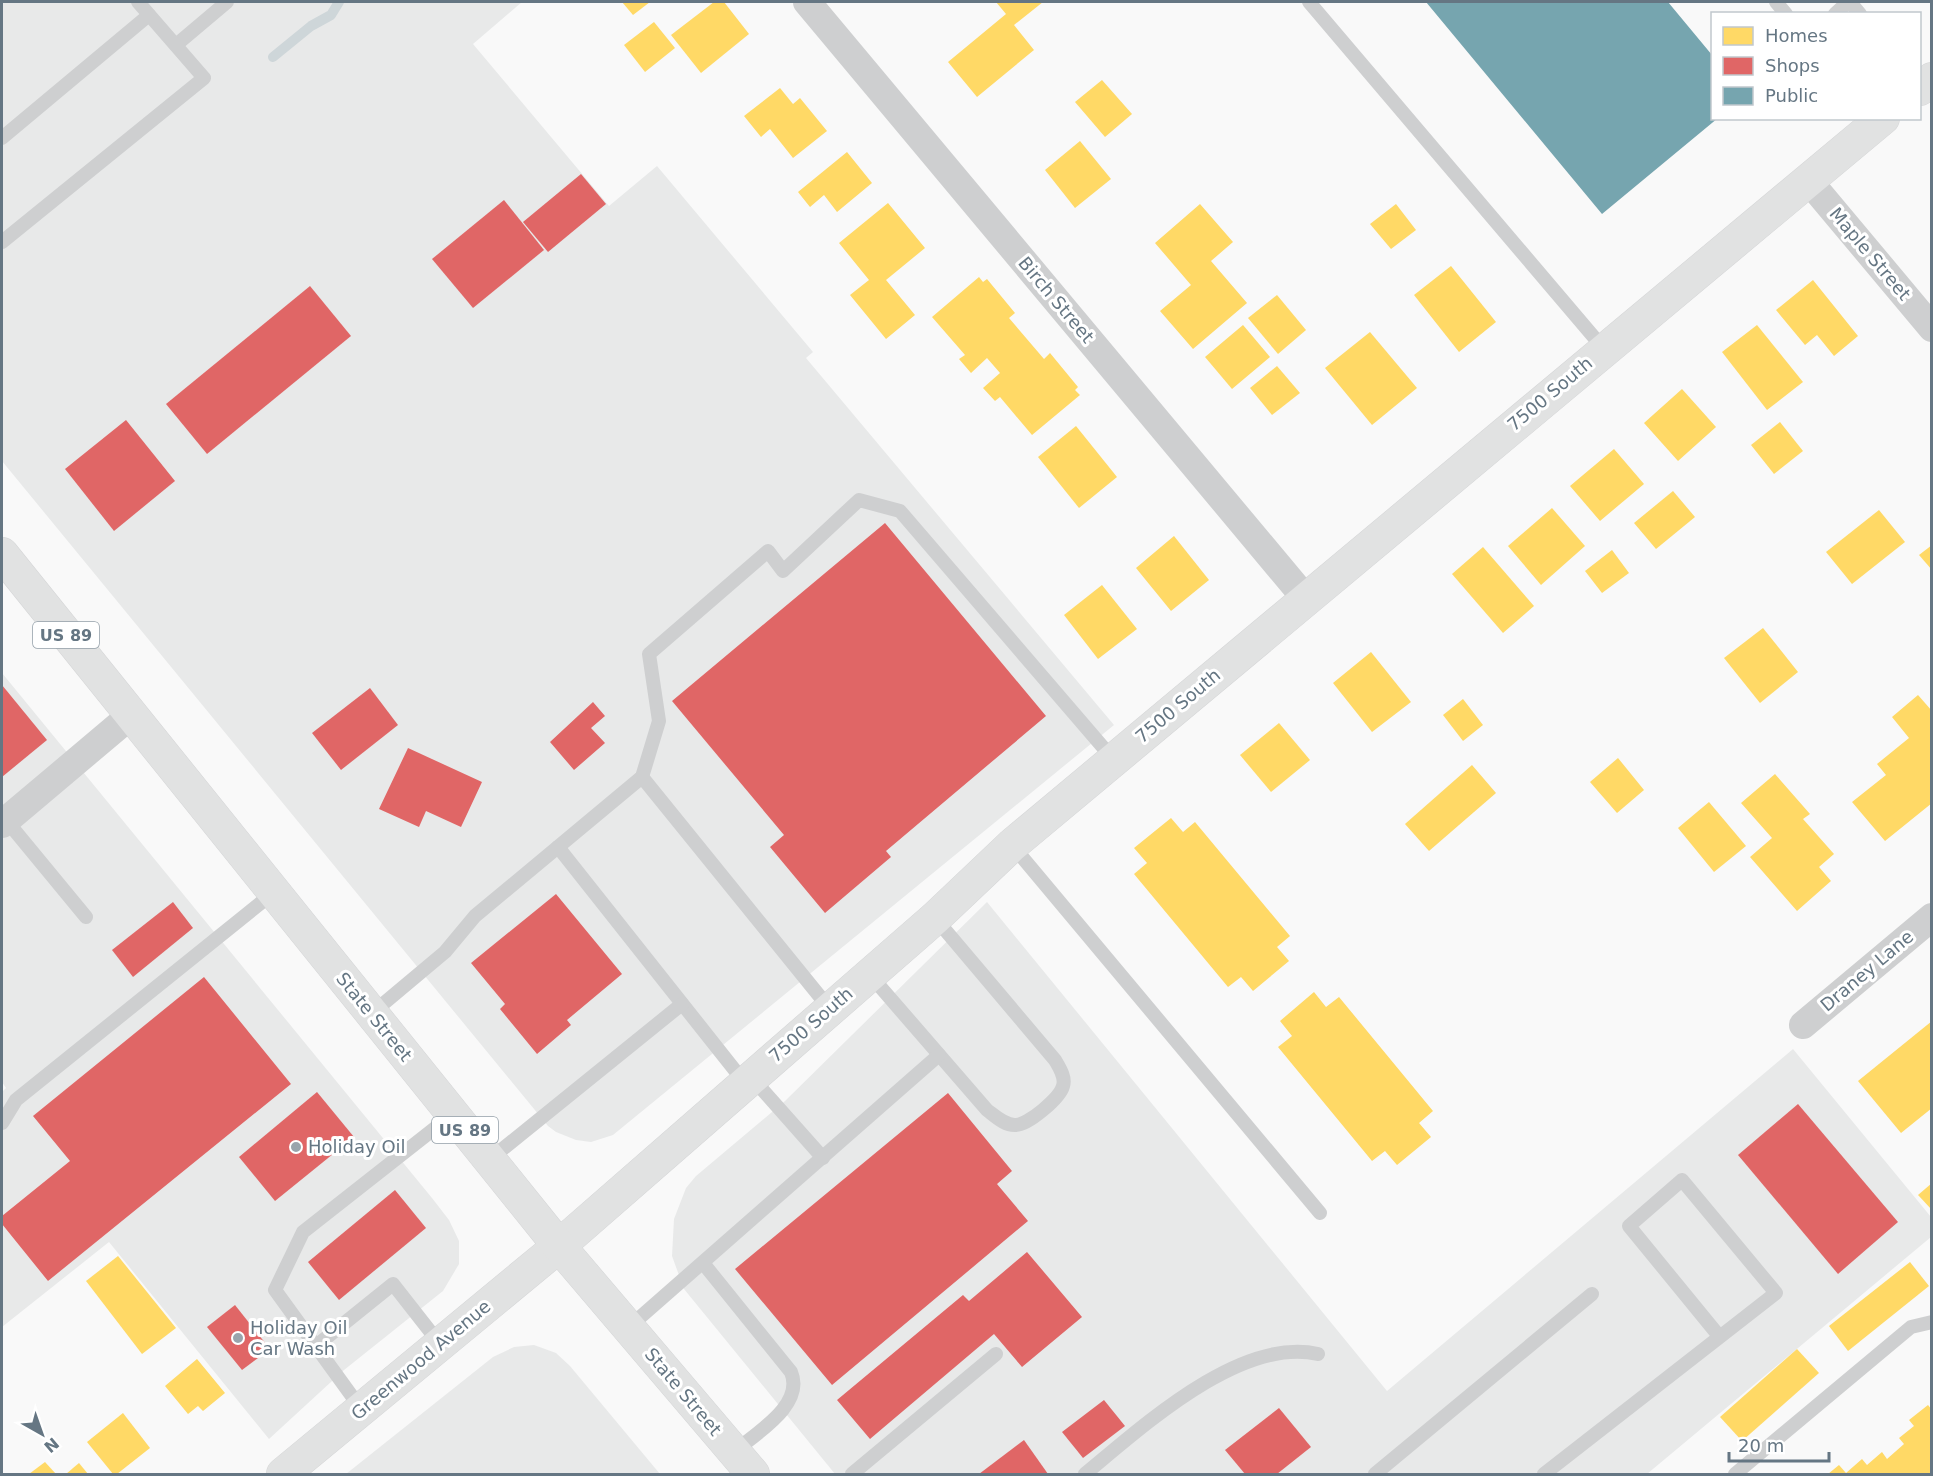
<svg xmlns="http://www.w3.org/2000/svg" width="1933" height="1476" viewBox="0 0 1933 1476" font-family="'DejaVu Sans',sans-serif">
  <rect width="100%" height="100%" fill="#f9f9f9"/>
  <g fill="#e8e9e9">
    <polygon points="2,2 522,2 473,44 609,206 657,166 813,352 806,358 1114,725 613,1135 591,1142 576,1140 556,1132 548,1126 2,461"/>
    <polygon points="2,673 432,1198 449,1220 459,1241 459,1264 443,1291 344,1370 269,1439 109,1242 2,1327 2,1092 6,1088 2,1082"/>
    <polygon points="987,902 1387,1391 1793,1049 1931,1217 1931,1237 1647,1474 835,1474 684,1289 672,1256 674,1219 686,1188 696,1176 785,1101"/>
    <polygon points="534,1345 556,1353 570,1366 660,1474 346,1474 493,1357 514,1347"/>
  </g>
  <g fill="#ffd966">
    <polygon points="622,2 650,2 633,15"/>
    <polygon points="714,2 724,2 749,34 701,73 671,35"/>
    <polygon points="996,2 1043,2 1014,25 1034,50 977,97 948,62 1006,14"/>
    <polygon points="654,22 675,48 645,72 624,45"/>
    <polygon points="1102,80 1132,114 1105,137 1075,102"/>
    <polygon points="780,88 793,104 800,98 827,131 793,158 770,129 761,137 744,116"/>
    <polygon points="1080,141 1111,179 1075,208 1045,170"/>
    <polygon points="847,152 872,183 837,212 824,195 810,207 798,192"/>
    <polygon points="888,203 925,248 886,280 915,315 886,339 850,295 869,280 839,243"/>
    <polygon points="1200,204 1233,242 1211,261 1247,303 1193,349 1160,311 1191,285 1155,243"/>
    <polygon points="1396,204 1416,230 1391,249 1370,224"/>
    <polygon points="1451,266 1496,322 1459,352 1414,295"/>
    <polygon points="979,277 983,282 987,279 1015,313 1009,318 1044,359 1050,353 1078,387 1075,390 1080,395 1032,435 1000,397 995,401 983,388 1000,373 987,358 971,373 959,359 965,355 932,317"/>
    <polygon points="1813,280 1858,336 1834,356 1817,335 1805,345 1776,310"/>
    <polygon points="1277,295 1306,330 1278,354 1248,318"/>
    <polygon points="1243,325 1270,357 1232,389 1205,357"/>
    <polygon points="1757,325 1803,382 1767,410 1722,352"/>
    <polygon points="1370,332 1417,388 1372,425 1325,368"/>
    <polygon points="1277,366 1300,393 1272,415 1250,388"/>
    <polygon points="1682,389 1716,427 1678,461 1644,423"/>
    <polygon points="1780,422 1803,451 1774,474 1751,445"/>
    <polygon points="1076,426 1117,477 1079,508 1038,457"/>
    <polygon points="1614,449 1644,484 1600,521 1570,486"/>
    <polygon points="1673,491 1695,517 1656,549 1634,523"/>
    <polygon points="1552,508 1585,546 1541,585 1508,546"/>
    <polygon points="1879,510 1905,542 1852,584 1826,552"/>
    <polygon points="1174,536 1209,580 1171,611 1136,568"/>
    <polygon points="1932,545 1932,570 1919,555"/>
    <polygon points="1483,547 1534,606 1503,633 1452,574"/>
    <polygon points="1612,550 1629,573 1602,593 1585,571"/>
    <polygon points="1102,585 1137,629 1098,659 1064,615"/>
    <polygon points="1763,628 1798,672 1760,703 1724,658"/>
    <polygon points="1371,652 1411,702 1372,732 1333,683"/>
    <polygon points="1918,695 1932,711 1932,803 1885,841 1852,802 1886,775 1877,764 1909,738 1892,717"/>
    <polygon points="1463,699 1483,725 1463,741 1443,715"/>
    <polygon points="1279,723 1310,760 1271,792 1240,755"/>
    <polygon points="1618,758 1644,790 1617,813 1590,782"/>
    <polygon points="1472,765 1496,793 1429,851 1405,824"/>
    <polygon points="1775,774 1810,814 1803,819 1834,854 1819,867 1831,881 1797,911 1750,857 1772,838 1741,803"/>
    <polygon points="1709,802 1746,846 1714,872 1678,828"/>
    <polygon points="1171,818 1183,832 1195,822 1290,936 1277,947 1289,961 1253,991 1241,977 1228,987 1134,874 1147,863 1134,848"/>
    <polygon points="1314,992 1326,1007 1339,997 1433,1111 1419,1123 1431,1137 1397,1165 1385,1151 1372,1161 1278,1047 1292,1036 1280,1021"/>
    <polygon points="1932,1021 1932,1108 1901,1133 1858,1081"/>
    <polygon points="1932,1183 1932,1210 1918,1195"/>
    <polygon points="118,1256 176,1328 142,1354 86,1281"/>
    <polygon points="1910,1262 1929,1286 1848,1351 1829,1326"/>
    <polygon points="1797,1349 1819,1373 1742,1441 1720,1417"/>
    <polygon points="197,1359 225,1393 203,1411 198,1406 188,1414 165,1386"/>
    <polygon points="1928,1405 1932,1410 1932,1474 1828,1474 1839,1465 1846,1473 1862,1459 1867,1465 1882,1452 1887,1459 1904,1444 1899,1438 1914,1426 1909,1420"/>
    <polygon points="123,1413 150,1448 117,1474 113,1474 87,1442"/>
    <polygon points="45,1462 56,1474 29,1474"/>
    <polygon points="79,1463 88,1474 66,1474"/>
  </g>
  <g fill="#e06666">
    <polygon points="581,174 606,204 548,252 523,222"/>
    <polygon points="504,200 544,250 473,308 432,259"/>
    <polygon points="310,286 351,336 207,454 166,404"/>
    <polygon points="126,420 175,481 114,531 65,469"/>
    <polygon points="885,523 1046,716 886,851 891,857 825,913 770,847 784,835 672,701"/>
    <polygon points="2,685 47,740 2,777"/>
    <polygon points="370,688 398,725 341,770 312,733"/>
    <polygon points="593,702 605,716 591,728 605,743 574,770 550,742"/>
    <polygon points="408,748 482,782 461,827 426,811 419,827 379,809"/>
    <polygon points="556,894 622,974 567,1020 571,1025 537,1054 500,1009 505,1004 471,963"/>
    <polygon points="173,902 193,928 133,977 112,950"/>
    <polygon points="204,977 291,1084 48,1281 2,1224 2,1216 70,1161 33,1116"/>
    <polygon points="317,1092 354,1137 275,1201 239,1157"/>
    <polygon points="948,1093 1012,1171 997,1184 1028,1221 832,1385 735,1269"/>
    <polygon points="1798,1104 1898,1222 1838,1274 1738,1155"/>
    <polygon points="395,1190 426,1228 339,1300 308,1262"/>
    <polygon points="1027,1252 1082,1317 1022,1367 994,1334 870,1439 837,1400 963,1295 969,1301"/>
    <polygon points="235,1305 270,1349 242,1370 207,1327"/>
    <polygon points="1104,1400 1125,1426 1083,1458 1062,1432"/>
    <polygon points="1279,1408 1311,1447 1277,1474 1245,1474 1225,1450"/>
    <polygon points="1024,1440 1048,1474 979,1474"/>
  </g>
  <polygon fill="#76a5af" points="1426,2 1668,2 1712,55 1712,118 1718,118 1602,214"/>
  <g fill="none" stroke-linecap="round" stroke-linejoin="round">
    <polyline stroke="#ced6d9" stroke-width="10" points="273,57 311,26 331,15 339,2"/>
    <g stroke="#d5d6d7" stroke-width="34">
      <g id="secondary">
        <polyline points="1920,89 1932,79"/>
        <polyline points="283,1474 559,1246 935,918 1012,845 1883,118"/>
      </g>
    </g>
    <g stroke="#d5d6d7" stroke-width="34">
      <polyline id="primary" points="2,554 559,1246 753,1474"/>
    </g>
    <g stroke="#cecfd0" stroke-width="14">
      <polyline points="1309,2 1604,349"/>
      <polyline points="1776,2 1786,14"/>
      <polyline points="1850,2 1860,14"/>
      <polyline points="1835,14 1848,2"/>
      <polyline points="176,45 227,2"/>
      <polyline points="2,138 149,15"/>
      <polyline points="2,242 204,78 138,2"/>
      <polyline points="642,777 659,721 649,654 768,551 783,571 859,500 900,511 1114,760"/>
      <polyline points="6,820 86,917"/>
      <polyline points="1012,845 1320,1213"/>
      <polyline points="558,847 745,1083"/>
      <path d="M870 975 987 1110C995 1116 1005 1126 1016 1125 1028 1125 1060 1098 1063 1086 1066 1077 1059 1067 1055 1060L935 918"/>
      <polyline points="371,1014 445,952 475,916 642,777 830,1009"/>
      <polyline points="752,1078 823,1158"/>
      <polyline points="2,1123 16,1100 273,893"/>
      <polyline points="489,1160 682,1004"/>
      <path d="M703 1263 791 1372C805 1405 756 1433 734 1452"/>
      <polyline points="629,1327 939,1055"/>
      <polyline points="316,1346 393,1284 440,1344"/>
      <polyline points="362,1410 275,1290 303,1232 453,1114"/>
      <polyline points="852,1474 996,1354"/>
      <path d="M1085 1474C1141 1428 1240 1336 1318 1354"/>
      <polyline points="1375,1474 1592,1294"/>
      <polyline points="1544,1474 1776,1293 1682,1180 1629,1226 1719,1336"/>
      <polyline points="1735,1474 1911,1327 1932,1322"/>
    </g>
    <g stroke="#cecfd0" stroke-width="28">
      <polyline points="807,2 1306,599"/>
      <polyline points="1808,180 1932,328"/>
      <polyline points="2,824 130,716"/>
      <polyline points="1803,1025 1932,917"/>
    </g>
    <use href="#secondary" stroke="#e1e2e2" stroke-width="33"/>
    <use href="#primary" stroke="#e1e2e2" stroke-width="33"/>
  </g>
  <g fill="#99a4ac" stroke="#fff" stroke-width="2">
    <circle cx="296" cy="1147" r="6"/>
    <circle cx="238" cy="1338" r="6"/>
  </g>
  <g text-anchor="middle" stroke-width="6" stroke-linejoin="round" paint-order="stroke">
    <g fill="#fff" stroke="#939fa8" stroke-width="1.5">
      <rect x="33" y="622" width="66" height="26" rx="4.5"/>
      <rect x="432" y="1117" width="66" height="26" rx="4.5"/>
    </g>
    <g font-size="16" font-weight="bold" fill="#657683">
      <text x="66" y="641">US 89</text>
      <text x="465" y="1136">US 89</text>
    </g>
    <g font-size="18" fill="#657683" stroke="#fff">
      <text transform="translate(1870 254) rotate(50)" y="6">Maple Street</text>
      <text transform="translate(1056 300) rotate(50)" y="6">Birch Street</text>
      <text transform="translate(1550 394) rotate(-40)" y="6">7500 South</text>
      <text transform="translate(1178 706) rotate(-40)" y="6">7500 South</text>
      <text transform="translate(1867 971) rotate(-40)" y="6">Draney Lane</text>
      <text transform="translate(374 1017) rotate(51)" y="6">State Street</text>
      <text transform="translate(811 1025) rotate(-41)" y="6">7500 South</text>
      <text transform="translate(421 1360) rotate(-40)" y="6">Greenwood Avenue</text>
      <text transform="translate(683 1392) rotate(50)" y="6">State Street</text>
    </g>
    <g font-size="18" fill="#657683" stroke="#fff" text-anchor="start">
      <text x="308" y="1153">Holiday Oil</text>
      <text x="250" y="1334">Holiday Oil<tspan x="250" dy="21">Car Wash</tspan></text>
    </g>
  </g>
  <rect width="1933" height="1476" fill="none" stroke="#657683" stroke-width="6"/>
  <rect x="1711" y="12" width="210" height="108" fill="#ffffff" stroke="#c1c8cd" stroke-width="1.5"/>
  <rect x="1723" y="27" width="30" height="18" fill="#ffd966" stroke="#c1c8cd" stroke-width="1.5"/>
  <text x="1765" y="42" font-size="18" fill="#657683">Homes</text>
  <rect x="1723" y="57" width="30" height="18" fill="#e06666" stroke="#c1c8cd" stroke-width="1.5"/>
  <text x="1765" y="72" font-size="18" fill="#657683">Shops</text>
  <rect x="1723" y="87" width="30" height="18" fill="#76a5af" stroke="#c1c8cd" stroke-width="1.5"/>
  <text x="1765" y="102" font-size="18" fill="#657683">Public</text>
  <g transform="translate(42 1434) rotate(140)" stroke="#ffffff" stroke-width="4.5" paint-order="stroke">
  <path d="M0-4.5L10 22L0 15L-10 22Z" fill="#657683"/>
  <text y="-9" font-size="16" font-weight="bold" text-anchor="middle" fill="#657683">N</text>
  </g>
  <path d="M1729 1452v9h100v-9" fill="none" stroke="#657683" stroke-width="3"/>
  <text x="1738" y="1452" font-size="18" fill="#657683" stroke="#ffffff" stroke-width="4.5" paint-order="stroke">20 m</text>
</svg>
